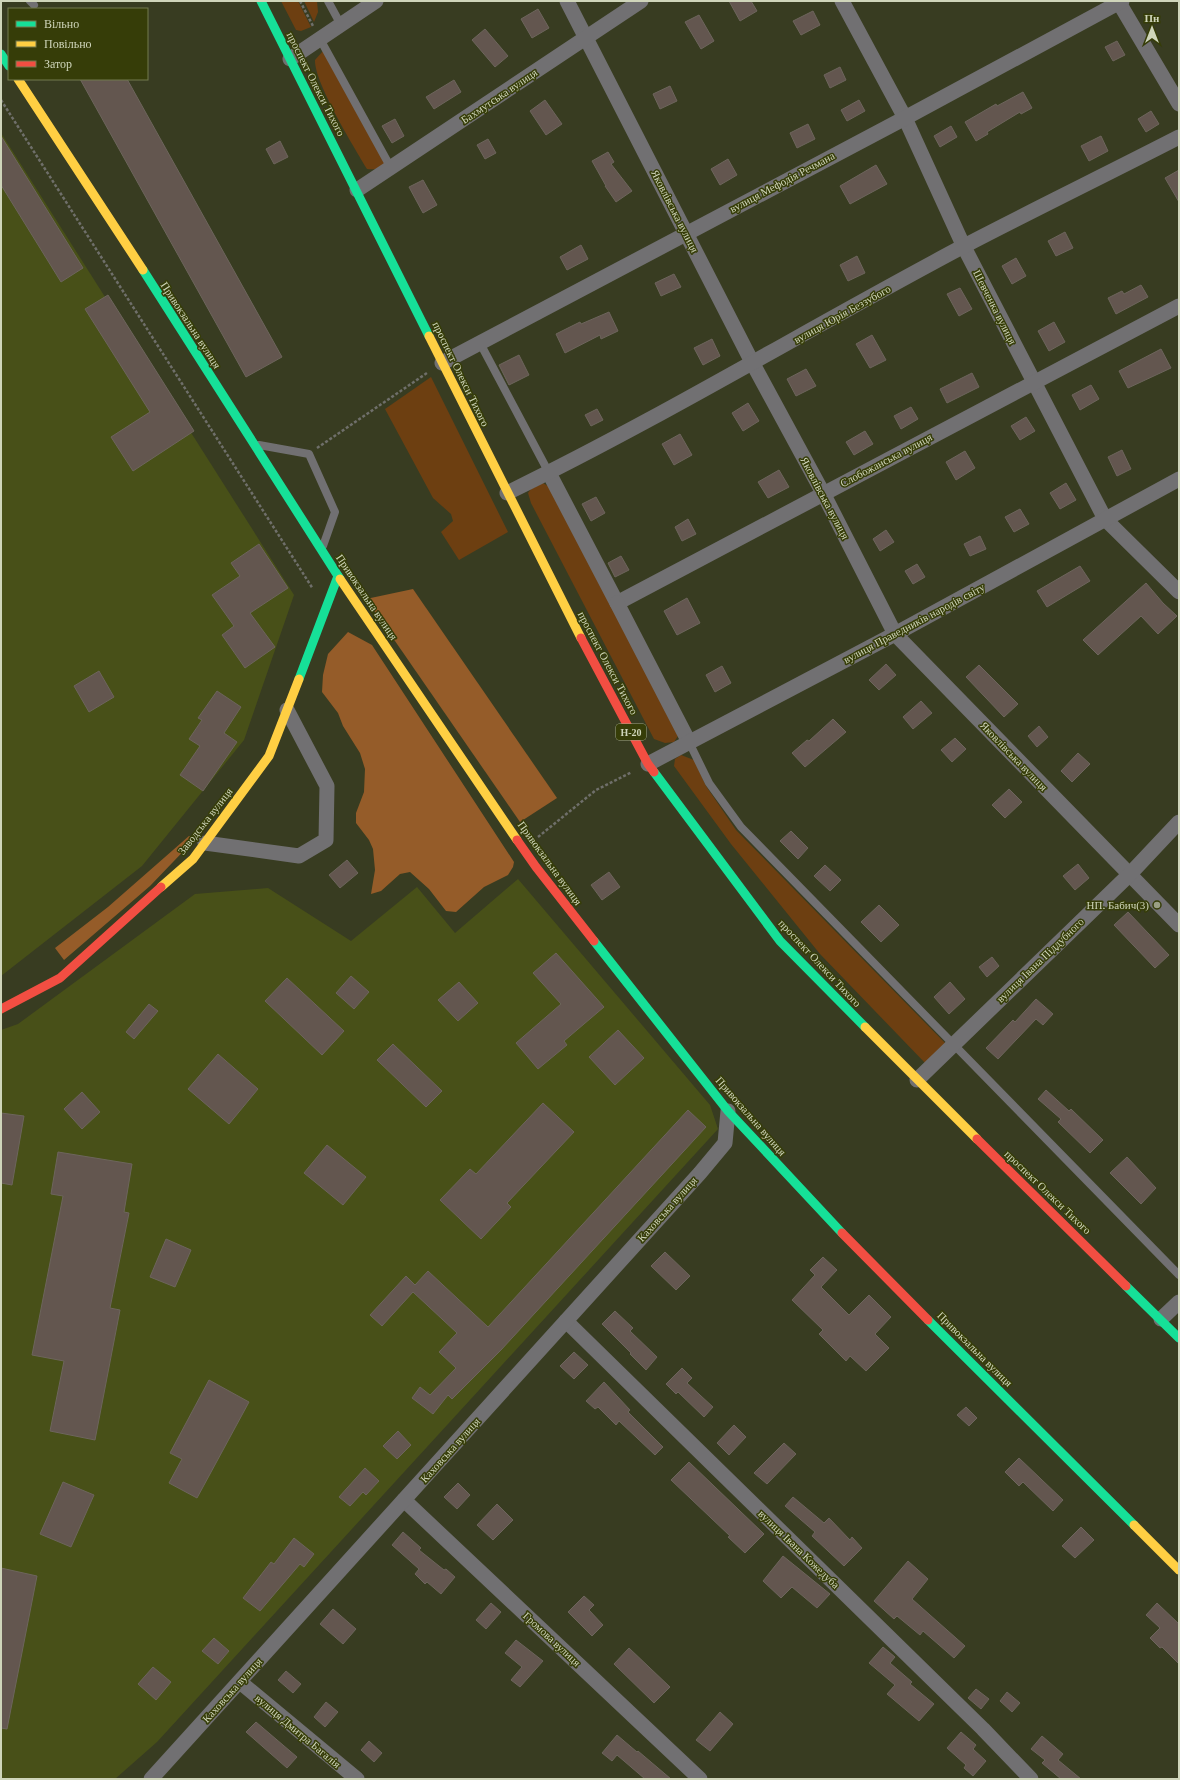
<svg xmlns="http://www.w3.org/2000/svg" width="1180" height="1780" viewBox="0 0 1180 1780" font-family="Georgia,serif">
  <rect width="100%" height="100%" fill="#383c21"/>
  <g fill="#485018">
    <polygon points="1,133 294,595 244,740 142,866 1,976"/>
    <polygon points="518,879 710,1105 718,1129 157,1742 115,1779 1,1779 1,1030 18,1024 195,894 268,888 351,941 417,887 455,933"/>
  </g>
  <g fill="#6d3f11">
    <polygon points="281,1 298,1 311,27 301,31 296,30"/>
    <polygon points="304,1 317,1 318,12 314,22"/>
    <path d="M323 51 385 163C380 169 374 170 367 169 354 147 314 82 315 60Z"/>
    <polygon points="431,377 508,532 459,560 441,532 453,521 451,514 433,498 385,409"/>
    <polygon points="543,483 551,488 678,736 674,742 665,743 654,739 531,503 528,493 531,489"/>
    <polygon points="681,755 694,760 706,786 736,830 947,1045 927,1065 820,954 731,844 674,766 675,759"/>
  </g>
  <g fill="#955c29">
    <polygon points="413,589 557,798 520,822 366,599"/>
    <polygon points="348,632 372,645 514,862 513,867 508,875 484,887 456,912 446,911 429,889 410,872 400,874 381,891 371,894 375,870 373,849 369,840 356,823 356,813 364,792 365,769 360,753 343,726 338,713 322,692 323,675 328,654"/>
    <polygon points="189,836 196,838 150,886 64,960 55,948 108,907"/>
  </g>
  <g fill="#63564f" stroke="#6d655c">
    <polygon points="729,1 751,1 757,11 740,21"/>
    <polygon points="538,9 549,28 532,38 521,19"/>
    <polygon points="813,11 820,25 801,35 793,21"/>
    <polygon points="699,15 714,41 701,49 685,22"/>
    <polygon points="485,29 508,56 495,67 472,40"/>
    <polygon points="1117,41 1125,55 1113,61 1105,47"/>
    <polygon points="840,67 846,80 830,88 824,75"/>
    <polygon points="80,79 127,79 282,357 246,377"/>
    <polygon points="454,80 461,92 434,109 426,97"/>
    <polygon points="670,86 677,101 660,109 653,94"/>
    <polygon points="1023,92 1032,108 1021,114 1020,112 987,132 988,134 976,141 965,122 996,104 997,106"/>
    <polygon points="545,100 562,124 546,135 530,111"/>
    <polygon points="859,100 865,111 847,121 841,110"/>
    <polygon points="1151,111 1159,124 1146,132 1138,119"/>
    <polygon points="395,119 404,136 392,143 382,126"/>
    <polygon points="808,124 815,139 797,148 790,133"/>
    <polygon points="951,126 957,137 940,147 934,136"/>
    <polygon points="1,136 83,268 61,282 1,185"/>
    <polygon points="1101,136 1108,151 1089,161 1081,146"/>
    <polygon points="488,139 496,153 485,159 477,145"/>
    <polygon points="280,141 288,157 274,164 266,149"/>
    <polygon points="608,152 614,162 611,164 632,191 616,202 605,186 606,186 592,161"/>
    <polygon points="728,159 737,175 720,185 711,169"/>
    <polygon points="876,165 887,184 850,204 840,186"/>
    <polygon points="1179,170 1179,202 1165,178"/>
    <polygon points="423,180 437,205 423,213 409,187"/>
    <polygon points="1065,232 1073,248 1056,256 1048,241"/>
    <polygon points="581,245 588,259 567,270 560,257"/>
    <polygon points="857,256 865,273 848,281 840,265"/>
    <polygon points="1016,258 1026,276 1012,284 1002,266"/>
    <polygon points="674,274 681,287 661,296 655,283"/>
    <polygon points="1141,285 1148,297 1116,314 1108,298 1122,291 1124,294"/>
    <polygon points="960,288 972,309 959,316 947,294"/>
    <polygon points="108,295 194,431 133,471 111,437 150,412 85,309"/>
    <polygon points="609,312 618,331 601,339 600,335 565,353 556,334 580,322 581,324"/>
    <polygon points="1054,322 1065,342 1049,351 1038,331"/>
    <polygon points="872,335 886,360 870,368 856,344"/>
    <polygon points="712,339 720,356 703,365 694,348"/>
    <polygon points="1161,349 1171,368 1128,388 1119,371"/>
    <polygon points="519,355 529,375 509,385 499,365"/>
    <polygon points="806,369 816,386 796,396 787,379"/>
    <polygon points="972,373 979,387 947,403 940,389"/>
    <polygon points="1091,385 1099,399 1080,410 1072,395"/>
    <polygon points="748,403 759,421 743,431 732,413"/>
    <polygon points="911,407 918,419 901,429 894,416"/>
    <polygon points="597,409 603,420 591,426 585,415"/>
    <polygon points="1026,417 1035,431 1020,440 1011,426"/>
    <polygon points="865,431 873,444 854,455 846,442"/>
    <polygon points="680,434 692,455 674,465 662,444"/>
    <polygon points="1122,450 1131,469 1117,476 1108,457"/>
    <polygon points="965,451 975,468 956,480 946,462"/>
    <polygon points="779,470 789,487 768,498 758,482"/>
    <polygon points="1066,483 1076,500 1060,509 1050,493"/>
    <polygon points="596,497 605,513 591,521 582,504"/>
    <polygon points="1020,509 1029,524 1014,532 1005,517"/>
    <polygon points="688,519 696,534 682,541 675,527"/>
    <polygon points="886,530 894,542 880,551 873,539"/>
    <polygon points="980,536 986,549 970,556 964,544"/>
    <polygon points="259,544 288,588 250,613 275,647 245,668 222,635 234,626 212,595 240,576 231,563"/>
    <polygon points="621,556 629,570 615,577 608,563"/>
    <polygon points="917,564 925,577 913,584 905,571"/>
    <polygon points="1080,566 1090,581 1047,607 1037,591"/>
    <polygon points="1146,583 1163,603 1177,616 1158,634 1141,616 1098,655 1083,640"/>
    <polygon points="687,598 700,623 677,635 664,611"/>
    <polygon points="886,664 896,675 879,690 869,680"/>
    <polygon points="979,665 1018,704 1004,717 966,677"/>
    <polygon points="722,666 731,683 715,692 706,675"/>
    <polygon points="99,671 114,697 89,712 74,686"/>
    <polygon points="217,691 241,707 224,733 237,742 203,791 180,775 200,746 189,739 202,720 198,718"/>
    <polygon points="921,701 932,713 913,729 903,717"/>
    <polygon points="833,719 846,732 805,767 792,753 807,740 809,741"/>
    <polygon points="1039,726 1048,737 1037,747 1028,736"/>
    <polygon points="955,738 966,749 952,762 941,750"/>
    <polygon points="1078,753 1090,764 1072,782 1061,771"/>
    <polygon points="1009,789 1022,802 1005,818 992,805"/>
    <polygon points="791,831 808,848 798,859 780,841"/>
    <polygon points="347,860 358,873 340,888 329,875"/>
    <polygon points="1078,864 1089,878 1075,890 1063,876"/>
    <polygon points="825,865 841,880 830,891 814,876"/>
    <polygon points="609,872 620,887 602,900 591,885"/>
    <polygon points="879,905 899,925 881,942 861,922"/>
    <polygon points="1128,912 1169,955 1155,968 1114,925"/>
    <polygon points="556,953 604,1007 564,1041 567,1045 538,1069 516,1043 561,1004 533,973"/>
    <polygon points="992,957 999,966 987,977 979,967"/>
    <polygon points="351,976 369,992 354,1009 336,993"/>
    <polygon points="287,978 344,1031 322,1055 265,1001"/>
    <polygon points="459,982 478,1003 458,1021 438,1000"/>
    <polygon points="950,982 965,999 949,1014 934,997"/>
    <polygon points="1036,999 1053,1014 1043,1025 1036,1019 998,1059 986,1048 1013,1020 1015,1022"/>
    <polygon points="149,1004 158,1011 134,1039 126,1032"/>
    <polygon points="618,1030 644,1058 615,1085 589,1057"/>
    <polygon points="393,1044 442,1091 426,1107 377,1060"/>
    <polygon points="218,1054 258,1089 229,1124 188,1089"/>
    <polygon points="1046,1090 1069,1111 1071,1109 1103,1140 1090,1153 1058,1122 1061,1119 1038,1099"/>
    <polygon points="82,1092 100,1112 82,1129 64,1109"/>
    <polygon points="543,1103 574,1132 507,1203 511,1207 481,1239 440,1200 470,1169 476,1174"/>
    <polygon points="688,1110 706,1127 501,1350 452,1399 448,1395 433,1414 412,1398 420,1387 430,1395 456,1368 439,1352 457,1333 413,1292 382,1326 370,1315 406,1276 415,1285 428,1271 488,1327"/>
    <polygon points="1,1113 24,1116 12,1185 1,1183"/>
    <polygon points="327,1145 366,1177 343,1205 304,1173"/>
    <polygon points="58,1152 132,1164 124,1212 129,1213 110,1308 120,1310 95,1440 50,1431 64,1361 32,1355 63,1196 51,1194"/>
    <polygon points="1127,1157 1156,1188 1141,1204 1110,1173"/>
    <polygon points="166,1239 191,1250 175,1287 150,1277"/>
    <polygon points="665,1252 690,1276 676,1290 651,1266"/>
    <polygon points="823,1257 837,1270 821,1287 849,1315 869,1295 891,1317 875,1334 889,1348 866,1371 850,1356 846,1361 819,1334 823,1330 792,1300 815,1275 810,1270"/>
    <polygon points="615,1311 633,1328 630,1331 657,1357 646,1370 630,1354 631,1353 602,1324"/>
    <polygon points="574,1352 588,1365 574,1379 560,1366"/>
    <polygon points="682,1368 692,1378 687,1383 713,1407 704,1417 678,1392 676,1394 666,1384"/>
    <polygon points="209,1380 249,1402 197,1498 169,1483 182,1459 170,1453"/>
    <polygon points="604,1382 630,1410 628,1412 663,1447 655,1455 619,1421 616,1425 598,1407 595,1409 586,1401"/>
    <polygon points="966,1407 977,1418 969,1426 957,1415"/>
    <polygon points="734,1425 746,1437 729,1455 717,1443"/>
    <polygon points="398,1431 411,1445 397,1459 383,1446"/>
    <polygon points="784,1443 796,1454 767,1484 754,1473"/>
    <polygon points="1019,1458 1063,1500 1053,1511 1023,1482 1019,1486 1005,1472"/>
    <polygon points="689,1462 764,1534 745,1553 728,1537 730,1536 671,1480"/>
    <polygon points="365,1468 379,1481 366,1495 363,1492 350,1506 339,1497"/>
    <polygon points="63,1482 94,1495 71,1547 40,1534"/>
    <polygon points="458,1483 470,1495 457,1509 444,1497"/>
    <polygon points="793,1497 824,1523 829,1518 850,1540 852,1537 862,1548 844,1566 812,1536 815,1532 785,1506"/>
    <polygon points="497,1504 513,1520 493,1540 477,1525"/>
    <polygon points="1081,1527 1094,1540 1075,1558 1062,1546"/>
    <polygon points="403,1532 421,1548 419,1550 444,1570 446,1569 455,1577 441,1594 427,1582 425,1584 415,1574 419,1569 392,1545"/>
    <polygon points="294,1538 314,1554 304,1567 300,1564 260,1611 243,1598 271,1562 274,1564"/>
    <polygon points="783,1556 830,1594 817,1608 792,1587 781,1598 763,1581"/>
    <polygon points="908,1561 928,1579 912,1599 965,1646 954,1658 923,1631 920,1635 897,1616 894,1619 874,1601"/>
    <polygon points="1,1568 37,1576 7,1729 1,1728"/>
    <polygon points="584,1596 594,1605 589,1610 603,1625 592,1636 568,1612"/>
    <polygon points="491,1603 501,1612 486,1629 476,1620"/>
    <polygon points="1157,1603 1179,1624 1179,1664 1162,1647 1160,1648 1150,1638 1160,1628 1146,1615"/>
    <polygon points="333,1609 356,1629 343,1644 320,1624"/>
    <polygon points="214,1638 229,1651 218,1664 202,1651"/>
    <polygon points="516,1640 543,1661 520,1687 511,1680 522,1667 505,1653"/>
    <polygon points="883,1647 895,1657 890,1663 912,1682 910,1684 934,1704 919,1721 887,1694 895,1685 869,1663"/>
    <polygon points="629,1648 670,1687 654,1703 614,1664"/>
    <polygon points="153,1667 171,1682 156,1700 138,1684"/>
    <polygon points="286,1671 301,1684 293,1693 278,1680"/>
    <polygon points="976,1689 989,1699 981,1709 968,1698"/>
    <polygon points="1007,1692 1020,1703 1012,1712 1000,1701"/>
    <polygon points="326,1702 338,1712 325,1727 314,1717"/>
    <polygon points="720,1712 733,1724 710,1751 696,1740"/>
    <polygon points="256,1722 297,1757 287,1768 246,1732"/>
    <polygon points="961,1732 976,1745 973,1749 986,1761 973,1776 964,1768 966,1765 947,1748"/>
    <polygon points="617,1735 637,1752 638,1751 671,1779 645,1779 617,1755 612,1761 602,1753"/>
    <polygon points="1042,1736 1063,1754 1058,1760 1081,1779 1061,1779 1042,1763 1045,1760 1031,1749"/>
    <polygon points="369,1741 382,1753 374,1762 361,1750"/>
  </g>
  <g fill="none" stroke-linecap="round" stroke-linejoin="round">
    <g stroke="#6f6f6a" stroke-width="2.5" stroke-dasharray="3 2" stroke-linecap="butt">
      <polyline points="300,1 313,26"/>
      <polyline points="1,100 313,589"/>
      <polyline points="317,448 427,373"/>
      <polyline points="538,837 596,790 632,772"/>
    </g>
    <g stroke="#717072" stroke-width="8">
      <polyline points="30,1 34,5"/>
      <polyline points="328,1 341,25"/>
      <polyline points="320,39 391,168"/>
      <polyline points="480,343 549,473"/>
      <polyline points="259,445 309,454 335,512 323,546"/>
      <polyline points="689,742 709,783 741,827 1179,1275"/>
    </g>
    <g stroke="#717072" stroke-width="15">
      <polyline points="567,1 753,364 823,493 895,634 1179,925"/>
      <polyline points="842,1 905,118 964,247 1105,519 1179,592"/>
      <polyline points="1118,1 1179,104"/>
      <polyline points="290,59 376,1"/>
      <polyline points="357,190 641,1"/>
      <polyline points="442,363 905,118 1122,1"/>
      <polyline points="549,473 617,603 1179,306"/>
      <path d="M507 493C663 417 811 327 964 246 1035 209 1107 174 1179 137"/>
      <polyline points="617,603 689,742"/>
      <polyline points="648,764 895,634 1179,479"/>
      <polyline points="205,843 299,856 326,840 327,786 287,710"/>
      <polyline points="917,1080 1130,874 1179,822"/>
      <polyline points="1161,1319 1179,1302"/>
      <polyline points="566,1321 983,1729 1031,1779"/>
      <polyline points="404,1500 700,1779"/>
      <polyline points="240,1682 357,1779"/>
      <polyline points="151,1779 700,1173 725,1143 728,1111"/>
    </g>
    <g stroke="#16e098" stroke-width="9">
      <polyline points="261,1 429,336"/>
      <polyline points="1,54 9,66"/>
      <polyline points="143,270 340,579"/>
      <polyline points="299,679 338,576"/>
      <polyline points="654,772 780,941 865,1027"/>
      <polyline points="594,941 728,1111 842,1233"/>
      <polyline points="1126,1286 1179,1338"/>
      <polyline points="928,1320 1134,1525"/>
    </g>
    <g stroke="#ffcf43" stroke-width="9">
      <polyline points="18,79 143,270"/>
      <polyline points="429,336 581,638"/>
      <polyline points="340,579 517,840"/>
      <polyline points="161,887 193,859 269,756 299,679"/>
      <polyline points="865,1027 977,1139"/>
      <polyline points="1134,1525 1179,1570"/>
    </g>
    <g stroke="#f24e42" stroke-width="9">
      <polyline points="581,638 648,764 654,772"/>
      <polyline points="517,840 536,867 594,941"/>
      <polyline points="1,1009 60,978 161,887"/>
      <polyline points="977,1139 1126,1286"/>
      <polyline points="842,1233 928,1320"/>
    </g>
  </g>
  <circle fill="#9a9f84" stroke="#363d08" stroke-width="1.5" cx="1157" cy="905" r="4"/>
  <g text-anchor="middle" stroke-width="3" stroke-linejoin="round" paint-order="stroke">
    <rect fill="#363d08" stroke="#a1a785" stroke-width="1" x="616" y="724" width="30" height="16" rx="3"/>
    <g font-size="10" font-weight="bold" fill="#cfd5ba">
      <text x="631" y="736">Н-20</text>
    </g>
    <g font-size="11" fill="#cfd5ba" stroke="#363d08">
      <text transform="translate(316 84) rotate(63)" y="4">проспект Олекси Тихого</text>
      <text transform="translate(499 96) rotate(-34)" y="4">Бахмутська вулиця</text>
      <text transform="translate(782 182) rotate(-28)" y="4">вулиця Мефодія Речмана</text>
      <text transform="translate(675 211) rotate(63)" y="4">Яковлівська вулиця</text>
      <text transform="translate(995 307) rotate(63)" y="4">Шевченка вулиця</text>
      <text transform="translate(842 314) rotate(-29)" y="4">вулиця Юрія Беззубого</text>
      <text transform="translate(191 325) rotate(57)" y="4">Привокзальна вулиця</text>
      <text transform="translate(461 374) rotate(64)" y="4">проспект Олекси Тихого</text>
      <text transform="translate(886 460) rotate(-28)" y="4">Слобожанська вулиця</text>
      <text transform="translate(825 498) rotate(62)" y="4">Яковлівська вулиця</text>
      <text transform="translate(367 597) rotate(56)" y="4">Привокзальна вулиця</text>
      <text transform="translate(914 623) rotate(-28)" y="4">вулиця Праведників народів світу</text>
      <text transform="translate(608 663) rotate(62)" y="4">проспект Олекси Тихого</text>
      <text transform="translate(1014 756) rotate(46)" y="4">Яковлівська вулиця</text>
      <text transform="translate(205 821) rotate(-52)" y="4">Заводська вулиця</text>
      <text transform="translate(550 863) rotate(54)" y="4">Привокзальна вулиця</text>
      <text transform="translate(1040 960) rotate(-44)" y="4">вулиця Івана Піддубного</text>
      <text transform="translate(820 963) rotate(47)" y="4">проспект Олекси Тихого</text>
      <text transform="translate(751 1116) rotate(49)" y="4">Привокзальна вулиця</text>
      <text transform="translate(1048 1192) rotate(44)" y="4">проспект Олекси Тихого</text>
      <text transform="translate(667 1209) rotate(-48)" y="4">Каховська вулиця</text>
      <text transform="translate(975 1349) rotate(45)" y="4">Привокзальна вулиця</text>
      <text transform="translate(450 1450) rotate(-48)" y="4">Каховська вулиця</text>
      <text transform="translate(799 1549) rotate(44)" y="4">вулиця Івана Кожедуба</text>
      <text transform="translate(552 1639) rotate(43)" y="4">Громова вулиця</text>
      <text transform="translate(232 1690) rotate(-48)" y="4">Каховська вулиця</text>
      <text transform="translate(298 1731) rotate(40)" y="4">вулиця Дмитра Багалія</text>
    </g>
    <g font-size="11" fill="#cfd5ba" stroke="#363d08" text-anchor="end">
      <text x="1149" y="909">НП. Бабич(3)</text>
    </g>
  </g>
  <rect width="1180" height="1780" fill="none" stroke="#cfd5ba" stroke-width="4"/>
  <rect x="8" y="8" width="140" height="72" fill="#363d08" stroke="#737a4f"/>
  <rect x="16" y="21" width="20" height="6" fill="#16e098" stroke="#737a4f"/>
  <text x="44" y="28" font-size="12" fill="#cfd5ba">Вільно</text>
  <rect x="16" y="41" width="20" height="6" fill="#ffcf43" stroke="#737a4f"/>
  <text x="44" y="48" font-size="12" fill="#cfd5ba">Повільно</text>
  <rect x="16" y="61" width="20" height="6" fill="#f24e42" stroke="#737a4f"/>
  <text x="44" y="68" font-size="12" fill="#cfd5ba">Затор</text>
  <g transform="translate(1152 28)" stroke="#363d08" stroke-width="3" paint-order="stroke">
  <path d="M0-3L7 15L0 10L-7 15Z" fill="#cfd5ba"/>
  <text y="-6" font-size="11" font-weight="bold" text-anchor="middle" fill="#cfd5ba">Пн</text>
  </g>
</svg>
